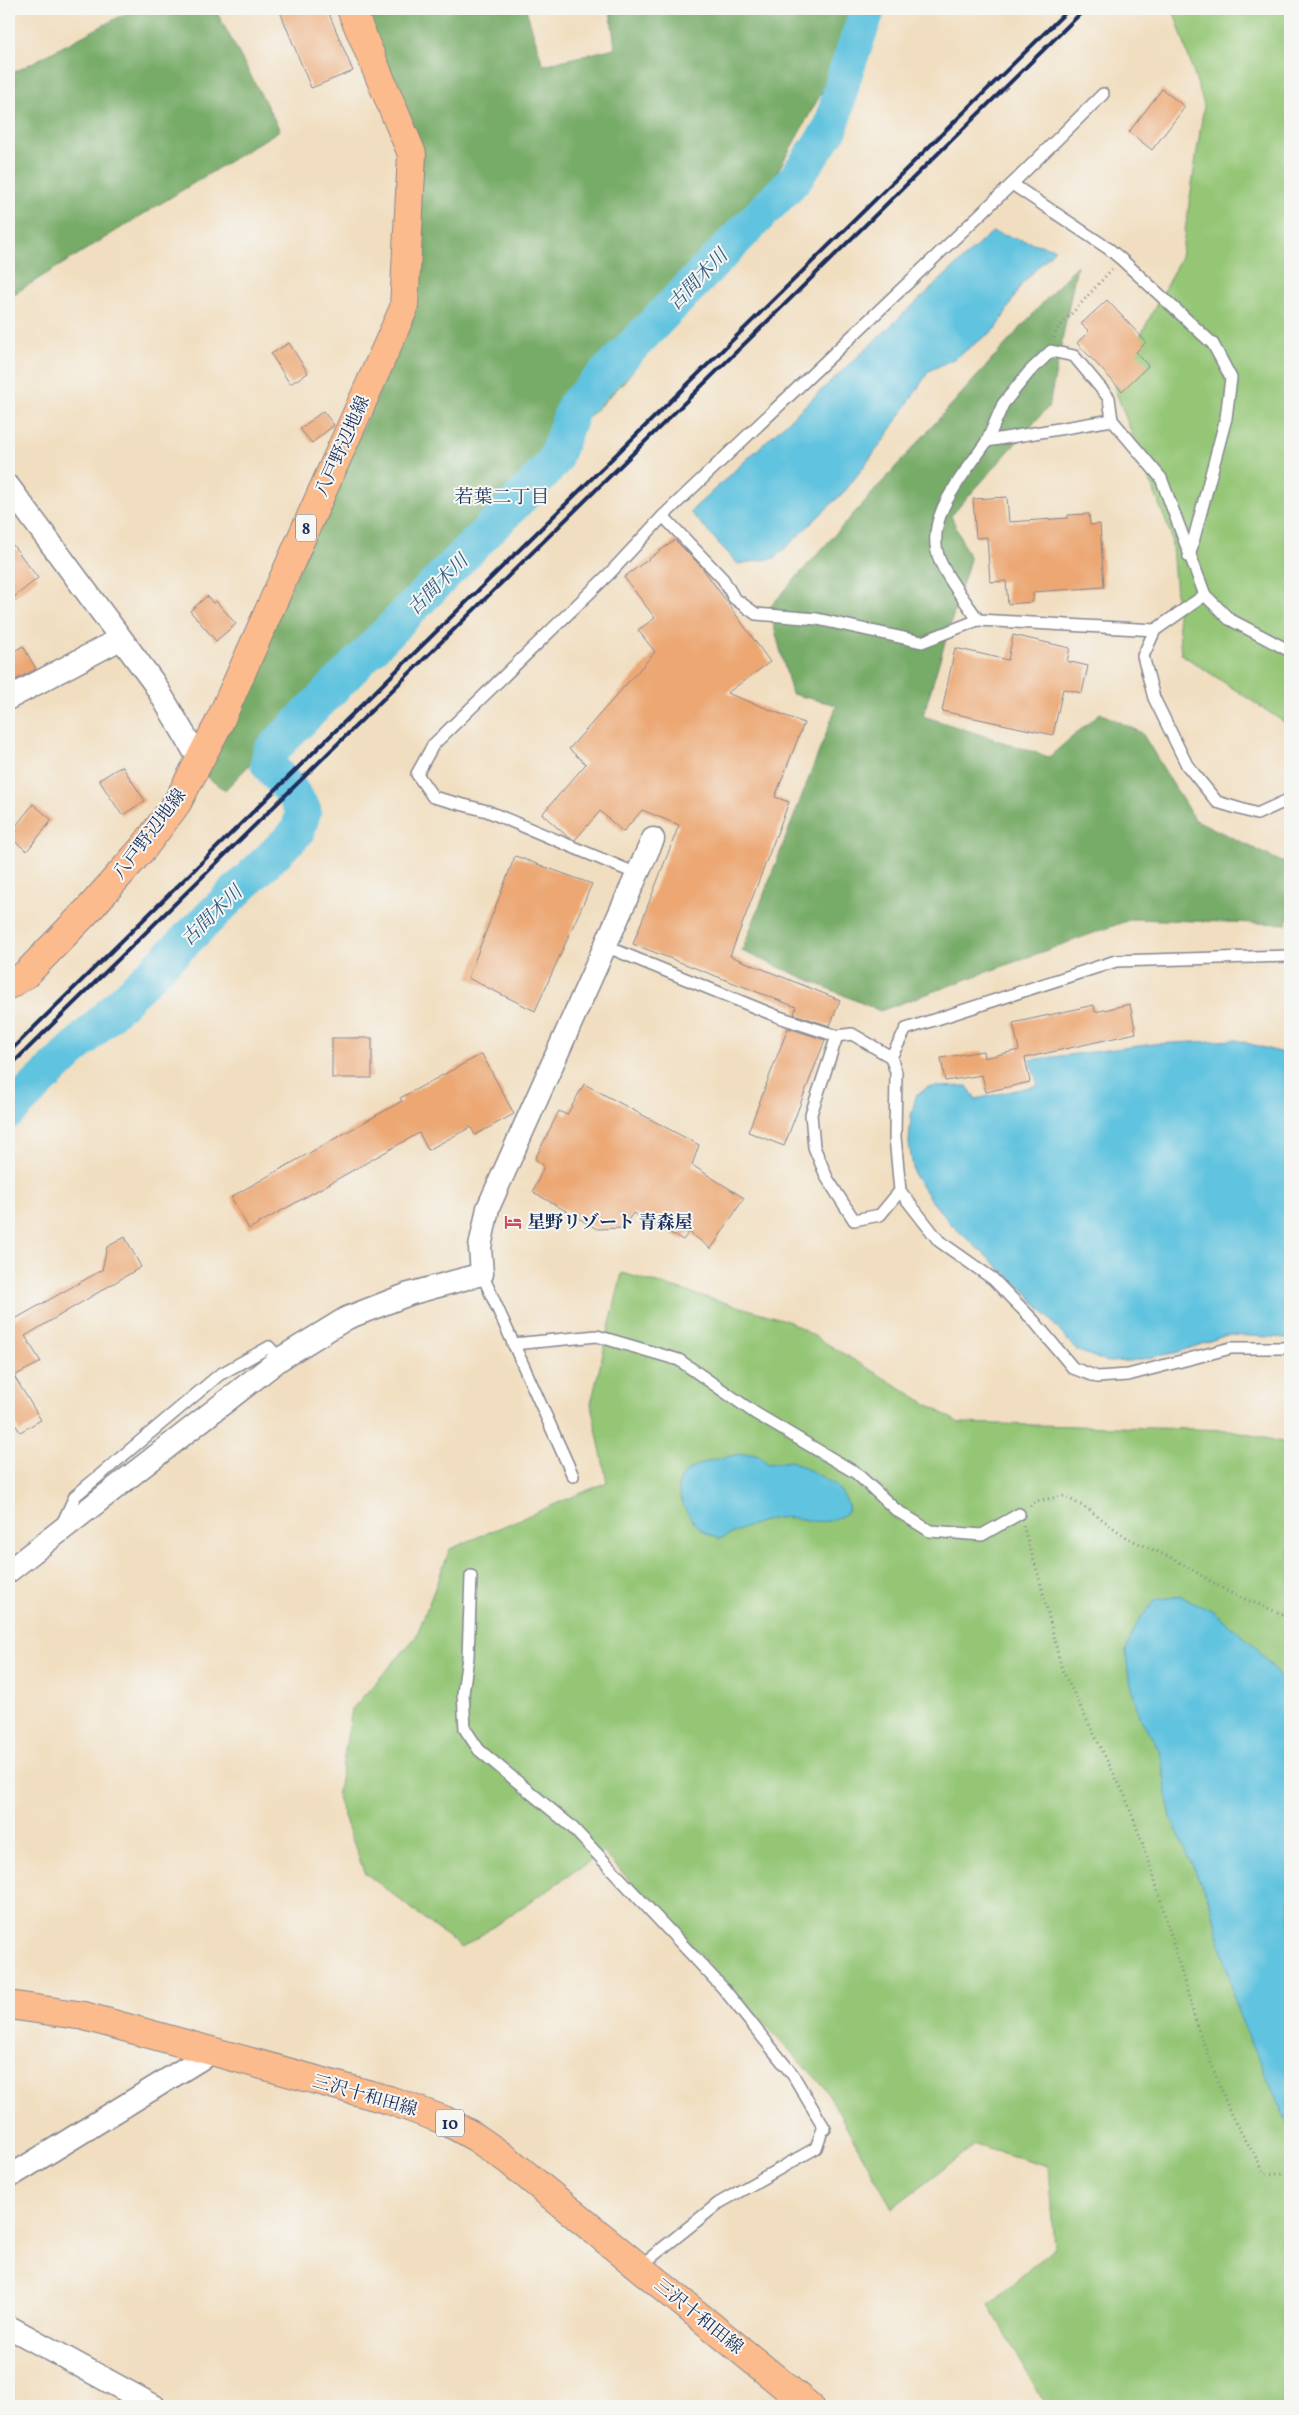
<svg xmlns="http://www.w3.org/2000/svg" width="1299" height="2415" viewBox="0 0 1299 2415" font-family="Vollkorn,'Noto Serif JP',serif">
  <rect width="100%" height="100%" fill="#f6f6f2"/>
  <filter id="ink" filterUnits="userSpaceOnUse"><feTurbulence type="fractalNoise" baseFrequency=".02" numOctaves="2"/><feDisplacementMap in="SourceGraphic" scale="10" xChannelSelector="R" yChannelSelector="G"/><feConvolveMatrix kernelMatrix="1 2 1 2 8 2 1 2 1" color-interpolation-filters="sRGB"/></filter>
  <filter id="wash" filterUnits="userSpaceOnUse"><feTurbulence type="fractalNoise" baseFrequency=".0096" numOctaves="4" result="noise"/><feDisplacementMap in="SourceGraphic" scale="20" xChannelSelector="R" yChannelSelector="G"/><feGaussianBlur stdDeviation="1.12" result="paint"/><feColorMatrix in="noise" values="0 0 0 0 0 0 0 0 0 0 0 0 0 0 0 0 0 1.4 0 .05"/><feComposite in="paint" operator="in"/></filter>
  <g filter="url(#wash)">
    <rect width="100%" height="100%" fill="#f1dec0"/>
    <g fill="#94c676" stroke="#587a6a">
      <polygon points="1173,9 1290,9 1290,726 1181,654 1171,535 1114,387 1181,257 1204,105"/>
      <polygon points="622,1273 789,1321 959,1423 1231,1430 1290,1444 1290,2406 1046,2406 989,2305 1054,2247 1048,2166 975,2145 892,2208 825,2088 603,1852 462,1948 364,1872 337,1797 352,1709 416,1637 450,1549 607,1482 591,1404"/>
    </g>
    <g fill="#77ab67" stroke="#496d62">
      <polygon points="134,9 215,9 280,130 9,297 9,75"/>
      <polygon points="363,9 526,9 543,65 615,48 610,9 865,9 866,13 740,239 621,385 541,463 225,790 205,776 414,314 422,151"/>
      <polygon points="1077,265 1049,406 951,516 970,559 923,716 1049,757 1100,713 1142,733 1194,819 1290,866 1290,914 1287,924 1132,919 880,1011 742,951 837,705 792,694 769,608"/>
    </g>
    <g fill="#61c3df" stroke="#3e799e">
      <polygon points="992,232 1055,249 1021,285 997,328 955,358 929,371 884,440 845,491 775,558 738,564 690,512"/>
      <polygon points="1236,1040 1290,1055 1290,1338 1227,1335 1179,1352 1131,1361 1107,1362 1076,1350 1027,1293 952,1225 930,1199 914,1175 909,1143 911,1116 916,1096 928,1087 967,1086 976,1099 1038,1085 1030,1060 1153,1044"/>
      <path d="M740 1454H757L768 1464 792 1461 820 1476 836 1486 846 1499 849 1510C824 1533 805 1514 777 1518 756 1521 739 1531 719 1539 715 1537 709 1535 705 1532 690 1523 668 1487 685 1473 699 1461 723 1458 740 1454Z"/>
      <polygon points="1180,1596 1212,1610 1256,1647 1290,1689 1290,2130 1239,2015 1211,1906 1171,1818 1160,1751 1139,1716 1128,1672 1126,1650 1137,1623 1155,1600"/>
    </g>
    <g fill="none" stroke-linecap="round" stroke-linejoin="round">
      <polyline stroke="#61c3df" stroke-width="35" points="9,1112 297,832 304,811 292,792 268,764 270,752 533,485 554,461 574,406 795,179 831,128 844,77 868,9"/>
    </g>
    <g id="blocks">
      <g fill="#eca773">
        <polygon points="279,9 327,9 353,71 311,88"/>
        <polygon points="1162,89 1185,107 1152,150 1129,132"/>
        <polygon points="1107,300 1146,342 1136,352 1148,366 1122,391 1077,343 1089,331 1081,324"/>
        <polygon points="289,343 308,373 290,384 271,354"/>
        <polygon points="323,411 334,425 312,443 300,429"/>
        <polygon points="1007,497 1009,522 1068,518 1068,515 1089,514 1090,525 1100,524 1104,587 1033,592 1033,602 1008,604 1006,581 990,582 987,537 976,538 973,499"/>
        <polygon points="9,540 38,578 9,601"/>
        <polygon points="675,540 701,566 770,662 727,693 804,723 775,797 789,802 730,956 840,1000 830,1026 794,1014 796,1007 633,944 679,825 642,810 623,832 600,811 575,840 568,837 542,814 586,764 569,749 655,652 638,630 655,618 624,577"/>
        <polygon points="207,596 213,603 216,601 236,624 216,641 190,611"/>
        <polygon points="1013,635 1070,648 1067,661 1088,666 1082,693 1063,689 1053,735 942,711 955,648 1008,660"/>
        <polygon points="23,646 36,669 15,680 9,669 9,654"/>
        <polygon points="122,766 145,801 122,815 99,780"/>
        <polygon points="33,804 52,820 27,851 9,837 9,835"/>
        <polygon points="515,856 592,884 535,1011 468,978"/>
        <polygon points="1130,1004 1136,1033 1025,1058 1030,1082 986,1092 982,1075 945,1081 941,1058 983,1051 984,1058 1019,1050 1013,1023 1094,1005 1095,1012"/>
        <polygon points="788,1028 825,1040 784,1146 748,1132"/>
        <rect x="332" y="1038" width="40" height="40"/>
        <polygon points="482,1054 514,1114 475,1135 471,1127 428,1150 419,1133 249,1229 231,1197 402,1101 400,1098"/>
        <polygon points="584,1084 699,1145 692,1165 744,1198 711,1249 689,1232 683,1240 633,1213 623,1228 597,1229 533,1192 544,1166 535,1159 559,1111 567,1115"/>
        <polygon points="125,1237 141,1267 25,1336 41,1362 14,1376 41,1420 20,1432 9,1414 9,1308 15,1319 102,1270 107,1247"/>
      </g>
    </g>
  </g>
  <g filter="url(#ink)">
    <use href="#blocks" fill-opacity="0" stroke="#86868f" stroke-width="1"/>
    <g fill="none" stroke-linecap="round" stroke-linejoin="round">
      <g stroke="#86868f" stroke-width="14">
        <g id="service">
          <polyline points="1012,184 1109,249 1121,259 1213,344 1231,378 1226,418 1189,557"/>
          <polyline points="987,441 1003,404 1029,372 1051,351 1074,356 1109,398 1112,420"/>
          <polyline points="663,516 723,579 734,598 756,614 817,619 922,642 978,620"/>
          <polyline points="1205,595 1155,630 1143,656 1154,698 1187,765 1217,802 1257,814 1290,799"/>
          <path d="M1155 630 978 620C966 601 949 582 940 561 922 518 964 475 987 441L1112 420 1161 478 1205 595 1229 619 1290 651"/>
          <polyline points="637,874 487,811 433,797 417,774 433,745 610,573 663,516 1012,184 1103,94"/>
          <polyline points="605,946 779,1017 837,1036 852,1034 891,1057"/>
          <polyline points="1290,956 1116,961 906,1029 891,1057 896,1072 895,1137 900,1191 939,1241 993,1279 1034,1321 1073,1368 1097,1377 1128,1375 1231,1348 1290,1348"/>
          <polyline points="837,1036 811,1114 814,1147 827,1178 854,1220 880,1215 900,1191"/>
          <polyline points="482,1274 573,1476"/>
          <polyline points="513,1344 597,1336 679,1360 755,1413 856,1473 896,1510 930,1531 982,1535 1019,1514"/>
          <polyline points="62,1524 75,1496 219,1375 269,1347 280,1359"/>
          <polyline points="471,1576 468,1657 463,1693 465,1729 479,1750 571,1826 723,1988 793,2075 825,2129 822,2131 816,2148 719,2203 639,2267"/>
        </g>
      </g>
      <g stroke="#86868f" stroke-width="25">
        <g id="minor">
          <polyline points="9,487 154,683 200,761"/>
          <polyline points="9,698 120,639"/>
          <polyline points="9,1571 280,1359 347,1318 409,1294 482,1274 480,1247 488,1208 653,839"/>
          <polyline points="9,2177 212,2052"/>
          <polyline points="9,2327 154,2406"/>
        </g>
      </g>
      <g stroke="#86868f" stroke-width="30">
        <g id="primary">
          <polyline points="9,985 26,974 91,907 144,847 177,803 218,725 404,308 412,154 351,9"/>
          <polyline points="9,2005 84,2016 389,2100 444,2120 475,2137 508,2160 809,2406"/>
        </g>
      </g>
      <g stroke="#86868f" stroke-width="3" stroke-dasharray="1 4" stroke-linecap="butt">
        <polyline points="1054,338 1057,330 1112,269"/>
        <polyline points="1030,1506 1036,1501 1064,1496 1088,1509 1127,1538 1176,1560 1230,1593 1290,1617"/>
        <polyline points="1023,1526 1039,1577 1062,1670 1125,1796 1151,1867 1198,2029 1231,2115 1265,2173 1290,2175"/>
      </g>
      <use href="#service" stroke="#fff" stroke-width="11"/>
      <use href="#minor" stroke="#fff" stroke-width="22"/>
      <use href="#primary" stroke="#fbbb8c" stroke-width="28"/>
      <g stroke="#1b2f5e" stroke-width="4">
        <polyline points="9,1052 1069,9"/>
        <polyline points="9,1067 1085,9"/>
      </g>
    </g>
  </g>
  <defs>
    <g id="hotel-bare" transform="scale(1.35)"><path d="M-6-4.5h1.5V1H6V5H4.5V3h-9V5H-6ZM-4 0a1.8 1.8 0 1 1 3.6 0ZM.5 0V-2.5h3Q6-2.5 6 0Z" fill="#d1495b" stroke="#f6f6f2" stroke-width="2.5" paint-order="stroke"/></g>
  </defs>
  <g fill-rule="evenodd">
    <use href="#hotel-bare" x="513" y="1222"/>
  </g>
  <g text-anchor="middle" stroke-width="4" stroke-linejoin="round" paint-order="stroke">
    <g fill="#f6f6f2" stroke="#5d6b8a" stroke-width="1">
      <rect x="296" y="514.5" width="20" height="27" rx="4"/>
      <rect x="436" y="2109.5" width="28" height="27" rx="4"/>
    </g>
    <g font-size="16" font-weight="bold" fill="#1b2f5e">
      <text x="306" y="534">8</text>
      <text x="450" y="2129">10</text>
    </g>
    <g font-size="18" fill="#1b2f5e" stroke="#f6f6f2">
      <text transform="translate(342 446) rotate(-66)" y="6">八戸野辺地線</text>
      <text transform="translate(149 834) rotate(-53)" y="6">八戸野辺地線</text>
      <text transform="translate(365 2095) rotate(16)" y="6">三沢十和田線</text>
      <text transform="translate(699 2316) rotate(39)" y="6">三沢十和田線</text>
    </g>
    <g font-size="18" font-weight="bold" fill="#1b2f5e" stroke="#f6f6f2" text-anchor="start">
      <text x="527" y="1228">星野リゾート 青森屋</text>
    </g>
    <g font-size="19" font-style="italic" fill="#305b85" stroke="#f6f6f2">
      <text transform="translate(697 279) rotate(-46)" y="7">古間木川</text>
      <text transform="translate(437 584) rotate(-45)" y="7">古間木川</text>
      <text transform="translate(211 915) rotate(-44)" y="7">古間木川</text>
    </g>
    <g font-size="19" fill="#1b2f5e" stroke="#f6f6f2">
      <text x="502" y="503">若葉二丁目</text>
    </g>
  </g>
  <rect width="1299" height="2415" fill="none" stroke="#f6f6f2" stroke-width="30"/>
</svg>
